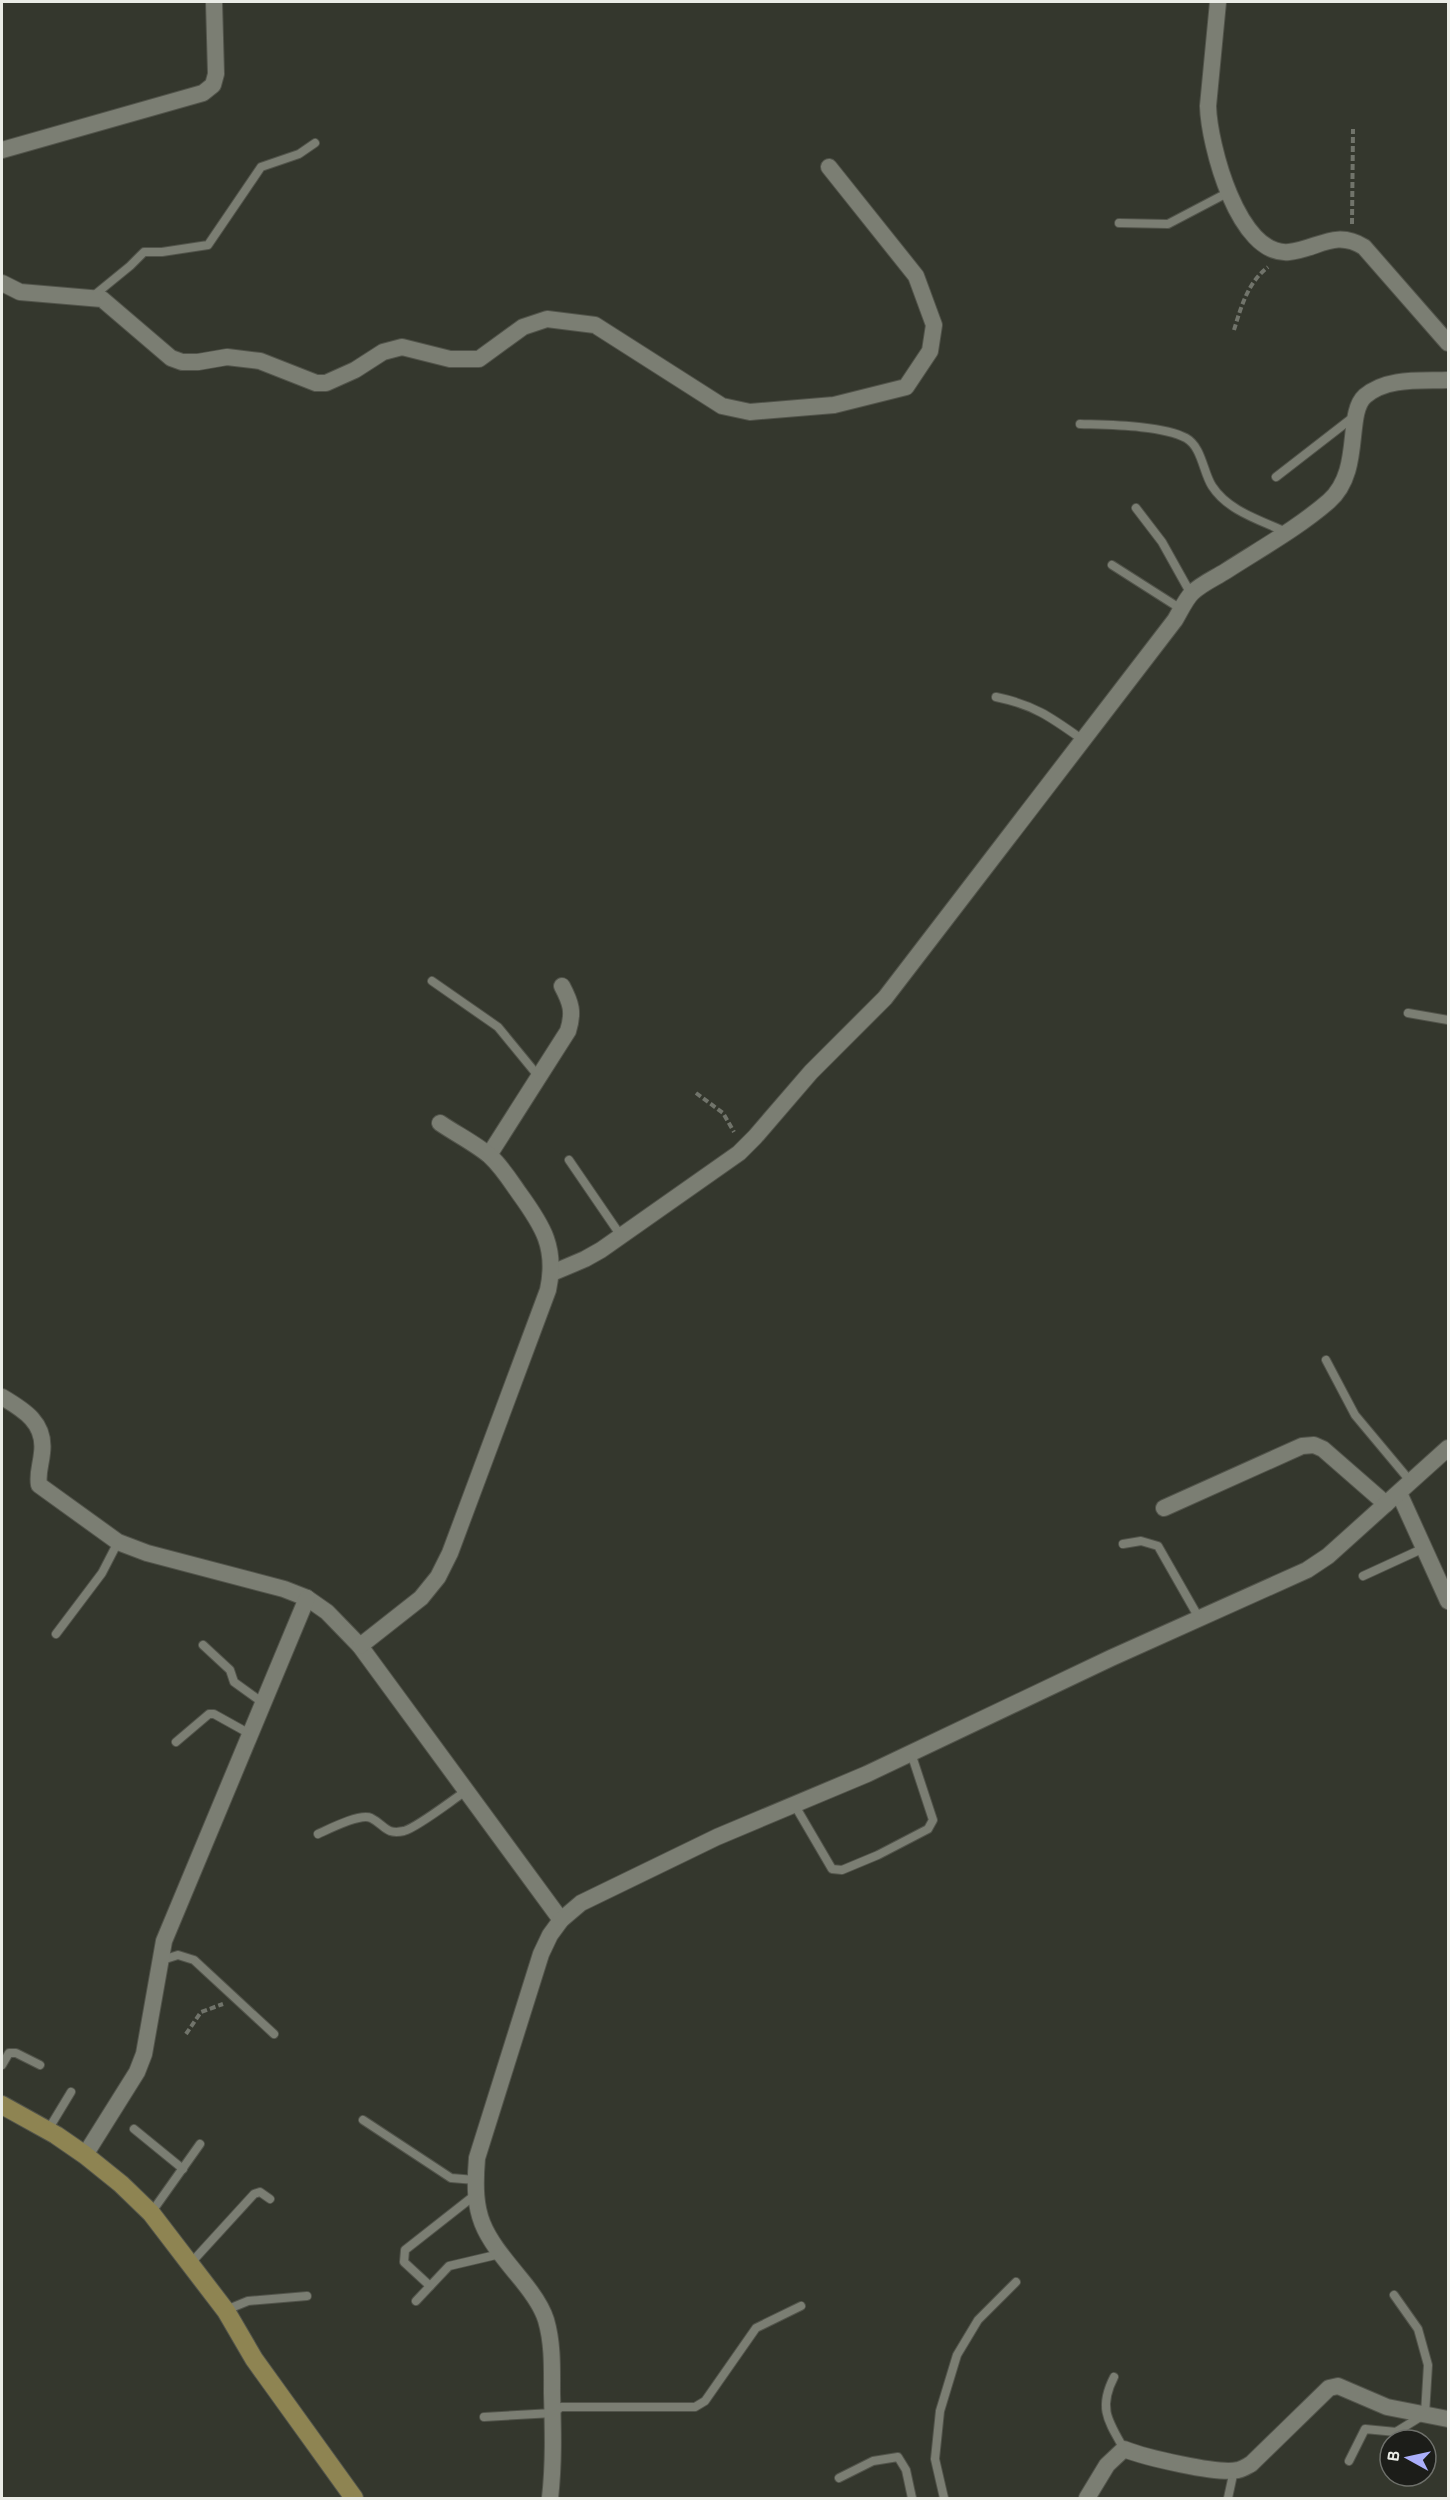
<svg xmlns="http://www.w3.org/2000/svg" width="1450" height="2500" viewBox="0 0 1450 2500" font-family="Quicksand,sans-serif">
  <rect width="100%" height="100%" fill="#34372d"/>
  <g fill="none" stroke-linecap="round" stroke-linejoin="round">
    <g stroke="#52544b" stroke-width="10">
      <g id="lane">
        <polyline points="1119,223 1168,224 1229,192"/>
        <polyline points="92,297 130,266 144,252 162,252 208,245 261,167 299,154 315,143"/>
        <path d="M1080 424C1107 425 1162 425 1186 438 1202 447 1203 472 1212 486 1228 511 1260 520 1286 532"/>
        <polyline points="1276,477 1356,415"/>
        <polyline points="1136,508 1162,542 1191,594"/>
        <polyline points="1112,565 1181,609"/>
        <path d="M996 697C1035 705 1052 718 1083 740"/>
        <polyline points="432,981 498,1027 539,1077"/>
        <polyline points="1408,1013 1448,1020"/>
        <polyline points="569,1160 621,1236"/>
        <polyline points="1326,1360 1355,1415 1411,1482"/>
        <polyline points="1123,1544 1141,1541 1158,1546 1199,1618"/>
        <polyline points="1363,1576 1424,1548"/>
        <polyline points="56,1634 102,1573 118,1542"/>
        <polyline points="203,1645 230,1670 234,1682 263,1703"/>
        <polyline points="176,1742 209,1714 214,1714 250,1734"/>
        <polyline points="794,1804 832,1869 842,1870 878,1855 928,1829 933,1820 911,1753"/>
        <path d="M318 1834C329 1829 360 1813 371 1818 385 1825 385 1835 404 1831 418 1827 452 1800 466 1791"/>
        <polyline points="159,1961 178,1955 194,1960 274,2034"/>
        <polyline points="2,2065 9,2053 16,2053 40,2065"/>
        <polyline points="363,2120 451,2178 475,2180"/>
        <polyline points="134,2129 183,2169"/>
        <polyline points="48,2130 71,2092"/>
        <polyline points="151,2213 200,2144"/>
        <polyline points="190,2264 254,2194 260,2192 270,2199"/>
        <polyline points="430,2286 404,2262 405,2250 475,2195"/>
        <polyline points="416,2301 449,2266 500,2254"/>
        <polyline points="226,2310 248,2301 307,2296"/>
        <path d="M1114 2377C1098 2408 1108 2421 1124 2449"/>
        <polyline points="484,2417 553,2413 561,2407 695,2407 705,2401 756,2328 801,2306"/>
        <polyline points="1349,2461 1365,2429 1396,2432 1425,2414 1428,2365 1418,2329 1394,2295"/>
        <polyline points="839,2478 873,2461 898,2457 906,2470 912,2498"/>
        <polyline points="944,2498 935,2459 940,2411 957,2355 978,2320 1016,2282"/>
        <polyline points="1228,2498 1234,2470"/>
      </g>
    </g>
    <g stroke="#52544b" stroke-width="18">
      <g id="street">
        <path d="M1218 2 1208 106C1209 144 1238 257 1289 252 1318 249 1335 229 1364 247L1448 343"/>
        <polyline points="2,150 203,93 213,85 216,74 214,2"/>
        <polyline points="2,283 20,292 102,299 171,358 182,362 198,362 227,357 260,361 316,383 326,383 355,370 383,352 402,347 450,359 479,359 523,327 547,319 595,325 722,406 750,412 834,405 906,387 930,351 934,325 916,276 829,167"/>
        <path d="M489 1155 568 1031C574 1012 571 1003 562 986"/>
        <path d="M552 1273 585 1259 601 1250 739 1153 755 1137 811 1072 885 998 1175 620C1180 612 1185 600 1192 593 1201 584 1215 578 1226 571 1260 549 1298 528 1329 501 1363 471 1345 414 1365 396 1387 377 1421 381 1448 380"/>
        <path d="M2 1397C24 1410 46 1423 42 1453 41 1465 37 1473 39 1485L118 1542 147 1553 284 1589 307 1598 327 1612 360 1646 561 1920"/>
        <polyline points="1399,1493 1448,1601"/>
        <polyline points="1164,1508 1302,1446 1314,1445 1323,1449 1386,1504"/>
        <path d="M360 1646 421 1598 438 1577 450 1553 548 1290C557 1248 543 1226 519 1193 510 1180 502 1167 490 1156 476 1144 456 1134 440 1123"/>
        <polyline points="85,2155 137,2072 144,2054 164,1941 307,1598"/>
        <path d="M550 2498C554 2463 553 2429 552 2393 552 2369 553 2344 546 2320 541 2304 530 2290 520 2278 482 2232 472 2218 477 2158L541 1954 550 1935 561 1920 581 1903 717 1837 867 1774 1111 1658 1307 1570 1328 1556 1448 1448"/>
        <path d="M1087 2498 1107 2465 1124 2449C1144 2457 1219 2475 1238 2470 1243 2469 1247 2466 1251 2464L1329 2388 1338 2386 1387 2407 1448 2419"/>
      </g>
    </g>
    <g stroke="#52544b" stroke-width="20">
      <polyline id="secondary" points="2,2105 56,2135 85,2155 121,2184 151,2213 226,2311 254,2359 354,2498"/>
    </g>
    <g stroke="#71746b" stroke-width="4" stroke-dasharray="6 3" stroke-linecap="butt">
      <polyline points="1352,224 1353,129"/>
      <path d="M1234 330C1241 307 1248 282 1268 267"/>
      <polyline points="696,1093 723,1113 734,1132"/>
      <polyline points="186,2034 201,2012 223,2004"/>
    </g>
    <use href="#lane" stroke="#7b7e73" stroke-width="8"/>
    <use href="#street" stroke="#7b7e73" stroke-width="16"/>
    <use href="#secondary" stroke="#8e8452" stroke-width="18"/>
  </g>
  <rect width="1450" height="2500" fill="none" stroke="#eaece6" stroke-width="6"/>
  <g transform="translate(1408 2458) rotate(278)"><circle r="28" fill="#1c1d19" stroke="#6e706b" stroke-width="1.5"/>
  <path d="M0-4.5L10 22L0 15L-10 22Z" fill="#abaffb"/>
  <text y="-9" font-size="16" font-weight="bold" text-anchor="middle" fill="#eaece6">B</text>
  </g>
</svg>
